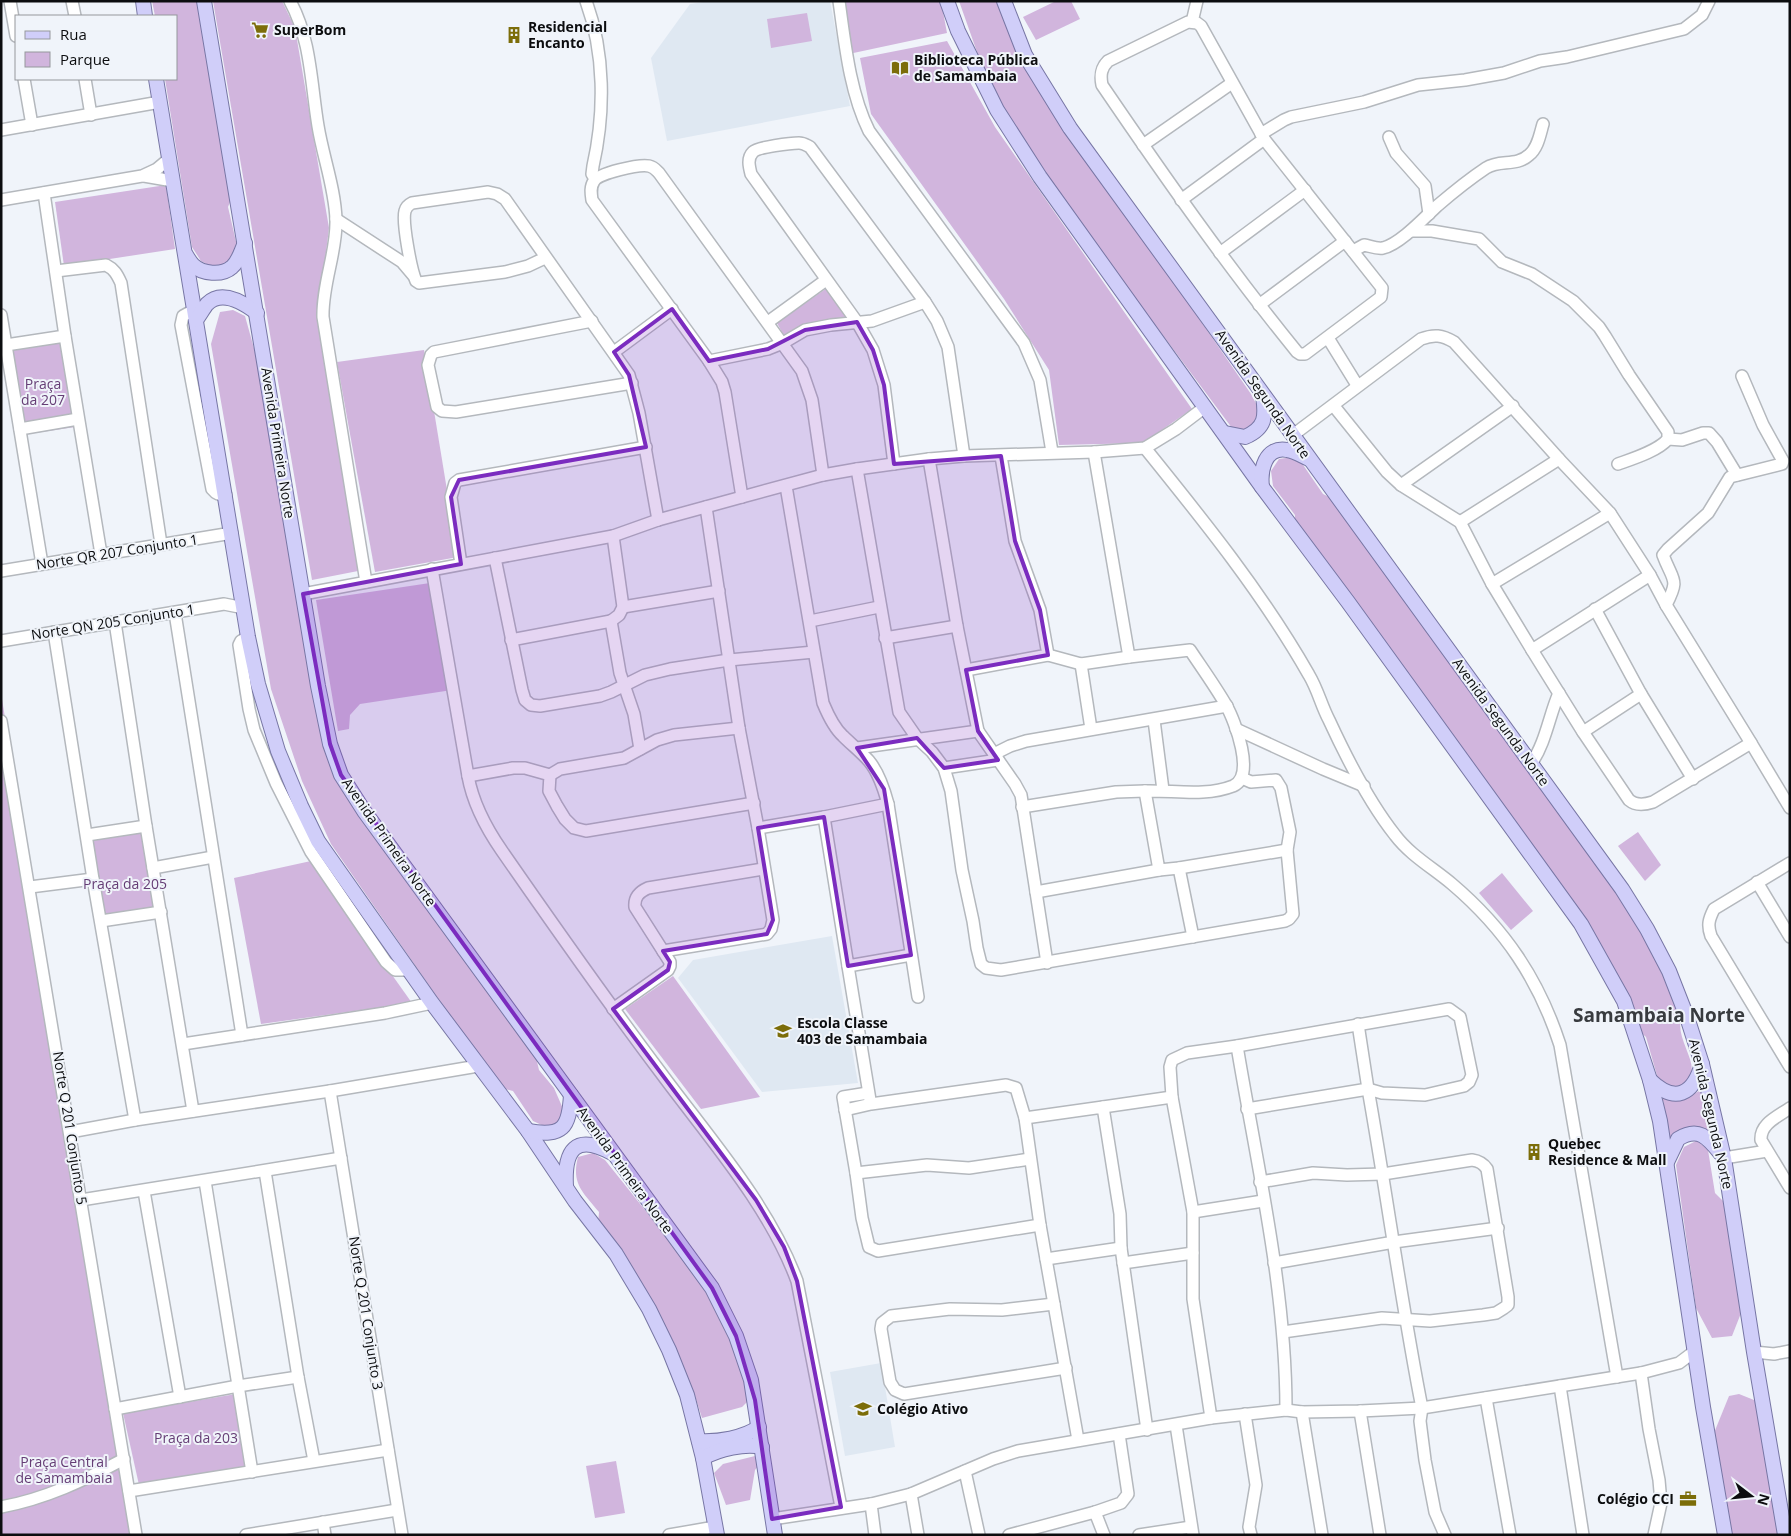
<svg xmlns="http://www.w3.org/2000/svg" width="1791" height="1536" viewBox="0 0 1791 1536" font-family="'Open Sans',sans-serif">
  <rect width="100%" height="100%" fill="#f0f4fa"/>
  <g fill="#dfe8f2">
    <polygon points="710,1 830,1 850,106 667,141 651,58 690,4"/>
    <polygon points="832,936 858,1083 762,1092 678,978 693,960"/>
    <polygon points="881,1363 895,1447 845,1456 830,1372"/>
  </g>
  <g fill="#d1b5dd">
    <polygon points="152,1 200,1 233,194 228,207 237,246 233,257 222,268 214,268 201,261 192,247 165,79 176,79 176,16 155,16"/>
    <polygon points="213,1 282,1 295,28 329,228 319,309 358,571 312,580"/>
    <polygon points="833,1 941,1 947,33 844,55"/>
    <polygon points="959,1 1002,1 1029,72 1251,394 1261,413 1256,424 1247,431 1232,428 1000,117"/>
    <polygon points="1056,1 1071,1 1080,19 1036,40 1023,17"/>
    <polygon points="807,13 812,41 771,48 767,19"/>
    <polygon points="947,41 995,127 1192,409 1143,443 1059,445 1049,370 1004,299 871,114 860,58"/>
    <polygon points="166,185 175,249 64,266 55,202"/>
    <polygon points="827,288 851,318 804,324 784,336 777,323"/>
    <polygon points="233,310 245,316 255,352 260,357 330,763 359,817 535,1053 539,1070 554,1088 564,1111 557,1124 546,1127 533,1121 513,1091 505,1089 448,1013 331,844 302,781 271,689 211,344 220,312"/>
    <polygon points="69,330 82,426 15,436 3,341"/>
    <polygon points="424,350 458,557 375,572 337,362"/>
    <path d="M1292 457 1299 459 1323 494 1331 498 1616 890 1650 946 1681 1018C1674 1045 1713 1074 1675 1089L1658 1079 1646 1037 1638 1030 1627 999 1295 524V515L1273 486 1271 471 1279 459Z"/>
    <polygon points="430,583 452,690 360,704 350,715 349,729 338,731 316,600"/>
    <polygon points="1,693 138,1535 1,1535"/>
    <polygon points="149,821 167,915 97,925 81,830"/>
    <polygon points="1638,832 1661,865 1645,881 1618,846"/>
    <polygon points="311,861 412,1003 261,1024 234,878"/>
    <polygon points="1502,873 1533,911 1511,930 1479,893"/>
    <polygon points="673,976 760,1097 701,1109 625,1009"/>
    <path d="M1703 1088 1713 1135 1680 1130 1670 1138 1662 1095C1679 1104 1689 1098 1703 1088Z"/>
    <polygon points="1696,1141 1707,1144 1715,1193 1723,1201 1743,1308 1732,1336 1712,1338 1696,1308 1676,1165 1684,1147"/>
    <path d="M593 1153 605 1160 712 1294 738 1351 749 1400 742 1407 702 1418 693 1390 656 1309 598 1224 599 1212C583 1192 571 1184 578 1157Z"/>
    <polygon points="236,1394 247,1468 139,1485 123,1413"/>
    <polygon points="1739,1394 1759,1402 1780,1535 1731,1535 1714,1433 1729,1396"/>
    <polygon points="755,1456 759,1459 761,1463 755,1470 750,1500 726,1505 714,1473 723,1464"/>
    <polygon points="616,1461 625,1513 595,1518 586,1466"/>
  </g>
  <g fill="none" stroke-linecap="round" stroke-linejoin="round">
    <g stroke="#b4b8bd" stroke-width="14">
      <g id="minor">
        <polyline points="10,1 16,36"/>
        <polyline points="72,1 75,16"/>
        <path d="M290 1C311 39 311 84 318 126 323 157 335 188 336 220 337 252 322 284 323 317L366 582"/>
        <path d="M586 1C605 53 605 113 593 166L592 174 595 179"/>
        <path d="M839 1C845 44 850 93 869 131L1024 343 1040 380 1052 452"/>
        <path d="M1188 22 1197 23 1201 26 1264 139 1382 288 1381 297 1305 354H1300L1297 352C1227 266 1164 176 1102 85 1100 75 1101 68 1108 61Z"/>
        <polyline points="1192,22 1197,1"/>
        <polyline points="24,79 32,125"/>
        <polyline points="85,79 91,115"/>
        <polyline points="1,130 160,102"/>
        <polyline points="1261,134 1284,120 1291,117 1364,102 1418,85 1465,80 1504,73 1540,61 1567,57 1684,29 1702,15 1709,1"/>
        <polyline points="1389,137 1396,153 1425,186 1429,214"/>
        <polyline points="1143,145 1232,83"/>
        <polyline points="144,176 173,181"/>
        <polyline points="44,193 65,336 101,554"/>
        <polyline points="1,200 142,176 157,169 169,159"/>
        <polyline points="1181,200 1264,139"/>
        <polyline points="336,219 402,262 413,275"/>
        <path d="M1411 231H1432L1479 239 1502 262 1532 274 1573 301 1599 327 1605 336 1629 375 1668 432V439C1658 451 1632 459 1618 464"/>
        <path d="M1353 251 1364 245C1370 246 1376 249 1383 248 1400 244 1424 218 1437 206 1451 194 1471 178 1486 168 1500 159 1516 167 1529 155 1538 148 1540 134 1543 124"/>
        <polyline points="1220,253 1305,190"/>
        <path d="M545 258 528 266 505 272 419 283 416 281C411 270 402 222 405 211 406 207 408 205 412 203L488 192 497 194 505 199 629 375 639 413 658 520"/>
        <path d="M56 271 106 265C114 269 117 274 121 283L161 544"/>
        <polyline points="1259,305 1345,241"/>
        <path d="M194 310 183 316 181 325 212 489C216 494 219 495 226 495"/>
        <polyline points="1,315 42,564"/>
        <polyline points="592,321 434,352 431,355 428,365 437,407 442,411 456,412 632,383"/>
        <polyline points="768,322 826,280"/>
        <polyline points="1328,338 1357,385"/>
        <polyline points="6,345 65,336"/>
        <polyline points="614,352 672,309"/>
        <polyline points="709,361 768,349 783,343 805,330 831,325 872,321 925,302"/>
        <polyline points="20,429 78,419"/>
        <path d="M1293 435 1421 339C1434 334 1442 335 1454 342L1559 459 1610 513 1650 575 1666 605 1751 743 1653 802C1644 805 1636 806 1629 800L1583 732 1532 650 1492 584 1460 522 1401 485 1387 472 1333 405"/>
        <polyline points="1668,439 1682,440 1703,433 1709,433 1717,442 1737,475"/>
        <path d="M1145 448C1204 521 1263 594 1309 675 1318 690 1321 705 1329 720 1347 759 1368 801 1395 835 1410 855 1433 868 1452 884 1505 929 1539 980 1560 1045L1617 1377"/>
        <polyline points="929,459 957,626 978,731"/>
        <path d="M894 464 884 385 873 350 857 322 751 174C749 166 747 158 753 152 758 147 791 143 799 143 804 143 806 145 810 147L925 302 937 321 948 347 964 456"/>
        <path d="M857 469 899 712 917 738 932 752 944 768 951 791 962 870 973 921 977 948 981 964 986 968 1001 970 1285 921 1289 919 1293 914 1287 850 1179 868 1159 870 1145 791C1173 790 1205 797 1233 786 1256 776 1235 721 1226 705 1215 686 1202 668 1190 650L1129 657 1094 452"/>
        <polyline points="1401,485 1513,406"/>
        <path d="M786 486 823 703C828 715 834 728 843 736 852 745 861 752 869 761 879 773 884 789 888 804L918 997"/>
        <path d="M742 497 725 392 722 382 709 361 592 200C591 193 590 187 594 181 599 173 639 164 649 166 654 167 656 170 659 173L802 371 812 400 823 475"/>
        <polyline points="706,507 739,728 758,828 824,817 848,966 911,955"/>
        <polyline points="1460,522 1559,459"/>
        <polyline points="613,536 623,607 619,615 611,621 620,673 634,714 640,749"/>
        <polyline points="495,558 522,690 525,700 531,705 540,706 600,696 611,692 645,675 670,669 729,660 814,652"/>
        <polyline points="461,564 451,497 455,483 459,480 646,447"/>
        <path d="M432 569 468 776C473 804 486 828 502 851 554 926 606 1000 661 1073 709 1138 769 1205 797 1281L841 1507"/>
        <polyline points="1,571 232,533"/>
        <polyline points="1492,584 1610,513"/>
        <polyline points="303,594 613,536 658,520 742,497 823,475 857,469 929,459 964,456 1094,452 1145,448 1176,429 1205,407"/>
        <path d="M1666 605C1680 578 1673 582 1663 555L1668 549 1708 513 1730 477 1782 464 1783 461 1763 425 1742 376"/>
        <polyline points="623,607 719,591"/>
        <polyline points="1595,609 1641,694 1693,779"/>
        <polyline points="175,613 242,1035"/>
        <polyline points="810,621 879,607"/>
        <polyline points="115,622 146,826 193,1111"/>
        <polyline points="54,632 93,879 135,1120"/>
        <polyline points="248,637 241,641 239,645 249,709 254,730 276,783 311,852 386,962 395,970 410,970"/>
        <polyline points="885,638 957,626"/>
        <polyline points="511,640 611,621"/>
        <polyline points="1,641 224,604 244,608"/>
        <polyline points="1532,650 1650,575"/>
        <polyline points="1048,655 1081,664 1129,657"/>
        <polyline points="1081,664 1091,729"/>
        <polyline points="966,670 1048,655 1040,610 1015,541 1001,456"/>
        <polyline points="1154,720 1163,790"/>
        <polyline points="1,721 136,1535"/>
        <polyline points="1236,729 1323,769 1364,786"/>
        <polyline points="1583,732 1641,694"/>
        <polyline points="1751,743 1790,808"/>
        <polyline points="857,748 978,731 1015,784 1021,795 1047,963"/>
        <polyline points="994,754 1010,746 1026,741 1227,706"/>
        <path d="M1531 764C1546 742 1549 716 1559 693"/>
        <polyline points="944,768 998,760"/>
        <polyline points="550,775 560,769 624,758 657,740 674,735 739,728"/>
        <polyline points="468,776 513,768 525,768 550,775 549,791 557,806 565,819 574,828 586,831 754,803"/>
        <polyline points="1242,778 1251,782 1276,780 1281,788 1290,832 1287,850"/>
        <polyline points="1022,807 1116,792 1145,791"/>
        <polyline points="824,817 888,804"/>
        <polyline points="87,835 146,826"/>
        <path d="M1790 863 1714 909C1709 919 1707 925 1711 936L1790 1067"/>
        <polyline points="153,868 213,857"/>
        <polyline points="1179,868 1193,937"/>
        <polyline points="1757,882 1790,937"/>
        <polyline points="30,887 93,879"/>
        <polyline points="1036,892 1159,870"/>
        <polyline points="101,921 161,912"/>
        <polyline points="663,951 767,934 771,929 773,920 758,828"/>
        <polyline points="848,966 870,1100"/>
        <path d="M613 1009 668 970 670 966V962L635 907C634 897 639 892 648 888L763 869"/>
        <polyline points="183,1044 385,1013 432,1003"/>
        <path d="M1237 1046C1257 1166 1286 1287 1286 1410"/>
        <polyline points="330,1091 402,1535"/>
        <polyline points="868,1093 843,1097 856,1173 862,1218 869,1247 878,1251 1040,1225"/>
        <polyline points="1172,1097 1193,1212 1193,1299 1211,1418"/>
        <path d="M1103 1107 1172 1097 1170 1067 1172 1060 1187 1053 1237 1046 1449 1009 1460 1017 1472 1075 1469 1082 1464 1086 1425 1095 1382 1093 1368 1089C1387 1195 1401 1302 1422 1408L1420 1421 1425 1460 1435 1512 1445 1535"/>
        <path d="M1790 1108C1777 1117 1760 1124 1761 1140L1790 1188"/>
        <polyline points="1247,1109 1368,1089 1358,1024"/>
        <polyline points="845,1110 871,1104 1006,1085 1016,1088 1025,1118 1040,1225 1078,1440"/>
        <polyline points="1025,1118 1103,1107 1120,1214 1121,1248 1147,1430"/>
        <polyline points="70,1132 135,1120 330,1091 478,1066"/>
        <polyline points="1724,1158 1767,1151"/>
        <polyline points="265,1171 298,1377 314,1461"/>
        <polyline points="856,1173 927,1165 969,1168 1030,1159"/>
        <polyline points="205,1181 252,1472"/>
        <path d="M1260 1182 1313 1173 1347 1175 1383 1174 1472 1160C1479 1161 1483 1163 1487 1169L1508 1297V1305L1504 1308 1496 1313 1483 1315 1430 1321 1382 1318 1283 1332"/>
        <polyline points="144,1191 180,1397"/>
        <polyline points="81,1200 341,1158"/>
        <polyline points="1193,1212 1263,1201"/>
        <polyline points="1046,1259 1121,1248"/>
        <polyline points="1123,1263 1193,1253"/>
        <polyline points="1274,1263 1394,1242 1498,1228"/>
        <polyline points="1054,1304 1002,1310 950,1309 891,1316 882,1323 881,1329 890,1382 895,1390 904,1394 1066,1368"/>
        <polyline points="1754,1352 1774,1354 1790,1351"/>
        <polyline points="1641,1373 1649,1429 1659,1480 1661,1503 1654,1535"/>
        <polyline points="1560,1386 1583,1535"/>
        <polyline points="1486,1398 1510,1535"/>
        <polyline points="115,1409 238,1386 298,1377"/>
        <polyline points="1360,1411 1380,1535"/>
        <polyline points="1302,1412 1322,1535"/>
        <polyline points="1245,1414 1256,1485 1249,1527 1251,1535"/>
        <polyline points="1176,1425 1193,1535"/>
        <polyline points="965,1471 979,1535"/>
        <polyline points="129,1491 388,1450"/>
        <polyline points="911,1494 918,1535"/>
        <polyline points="871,1504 875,1535"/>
        <path d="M1 1507C45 1499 85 1480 124 1459"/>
        <polyline points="1095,1512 1121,1503 1128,1494 1119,1434"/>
        <polyline points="772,1519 871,1504 911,1494 993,1459 1018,1451 1211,1418 1286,1410 1302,1412 1360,1411 1422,1408 1641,1373 1679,1363 1695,1351"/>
        <polyline points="323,1522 325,1535"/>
        <polyline points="246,1535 397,1510"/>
        <polyline points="669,1535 715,1527"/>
        <polyline points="1009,1535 1095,1512 1104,1535"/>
        <polyline points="1139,1535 1191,1527"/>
      </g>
    </g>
    <g stroke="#7776a4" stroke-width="16">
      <g id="major">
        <polyline points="143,1 145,16"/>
        <polyline points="204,1 318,686 330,744 341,775 364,811 712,1288 736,1336 751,1380 775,1535"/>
        <polyline points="947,1 958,31 997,110 1040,177 1262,487 1348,602 1581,924 1624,1001 1650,1080 1660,1121 1703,1407 1725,1535"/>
        <polyline points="1004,1 1025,55 1070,128 1622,889 1647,929 1669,971 1687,1017 1702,1064 1724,1158 1754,1352 1785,1535"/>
        <polyline points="156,79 248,637 258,684 278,751 301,806 318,841 432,1003 528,1131 575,1201 616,1254 649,1309 669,1350 687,1395 703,1458 717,1535"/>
        <path d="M186 255C188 258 190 262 193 265 202 274 222 276 232 267 239 261 241 251 245 243"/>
        <path d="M196 320C200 315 203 309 207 304 222 289 244 303 257 313"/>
        <path d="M1225 433 1245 437C1266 428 1266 416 1263 396"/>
        <path d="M1262 487C1260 470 1265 446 1287 450 1295 451 1302 456 1309 459"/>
        <path d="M1650 1080C1675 1104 1693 1095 1702 1064"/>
        <path d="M528 1131C563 1137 569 1128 571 1095"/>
        <path d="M1667 1162 1678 1139C1699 1126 1708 1138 1721 1154"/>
        <path d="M566 1187C564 1150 575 1133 612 1153"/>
        <path d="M699 1441C718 1442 744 1438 759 1427"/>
        <path d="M703 1458C719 1449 745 1443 762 1447"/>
      </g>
    </g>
    <use href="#minor" stroke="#fff" stroke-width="11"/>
    <use href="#major" stroke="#d0cef9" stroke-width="14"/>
  </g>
  <path fill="#7b2cbf" fill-opacity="0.2" stroke="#7b2cbf" stroke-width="4" stroke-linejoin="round" d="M672 309 709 361 768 349 805 330 857 322 873 350 884 385 894 464 1001 456 1015 541 1040 610 1048 655 966 670 978 731 998 760 944 768 917 738 857 748 884 789 911 955 848 966 824 817 758 828 773 920 767 934 663 951 670 962 668 970 613 1009 756 1200 784 1247 797 1281 841 1507 772 1519 755 1400 736 1336 712 1288 341 775 330 744 303 594 461 564 451 497 459 480 646 447 629 375 614 352Z"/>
  <defs>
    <g id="supermarket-bare" transform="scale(1.35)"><path d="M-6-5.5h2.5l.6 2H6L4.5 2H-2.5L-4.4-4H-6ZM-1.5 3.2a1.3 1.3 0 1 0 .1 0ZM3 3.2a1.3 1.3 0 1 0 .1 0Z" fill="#7c6d09" stroke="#f0f4fa" stroke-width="2.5" paint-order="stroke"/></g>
    <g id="building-bare" transform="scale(1.35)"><path d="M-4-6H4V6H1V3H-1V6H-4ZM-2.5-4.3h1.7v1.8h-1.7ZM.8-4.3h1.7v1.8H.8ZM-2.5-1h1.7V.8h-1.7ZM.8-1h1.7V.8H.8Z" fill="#7c6d09" stroke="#f0f4fa" stroke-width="2.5" paint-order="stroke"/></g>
    <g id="library-bare" transform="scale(1.35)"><path d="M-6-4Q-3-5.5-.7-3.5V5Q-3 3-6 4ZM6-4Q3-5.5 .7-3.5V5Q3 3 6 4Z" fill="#7c6d09" stroke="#f0f4fa" stroke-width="2.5" paint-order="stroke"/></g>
    <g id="school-bare" transform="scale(1.35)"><path d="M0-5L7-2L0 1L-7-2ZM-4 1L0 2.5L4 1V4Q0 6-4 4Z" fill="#7c6d09" stroke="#f0f4fa" stroke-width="2.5" paint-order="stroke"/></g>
    <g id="office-bare" transform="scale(1.35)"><path d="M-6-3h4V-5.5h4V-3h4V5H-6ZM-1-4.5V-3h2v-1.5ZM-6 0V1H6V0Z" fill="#7c6d09" stroke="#f0f4fa" stroke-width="2.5" paint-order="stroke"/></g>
  </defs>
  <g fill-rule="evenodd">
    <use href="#supermarket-bare" x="260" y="30"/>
    <use href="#building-bare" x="514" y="35"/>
    <use href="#library-bare" x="900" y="68"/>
    <use href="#school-bare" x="783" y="1031"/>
    <use href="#building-bare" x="1534" y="1152"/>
    <use href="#school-bare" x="863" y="1409"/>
    <use href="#office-bare" x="1688" y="1499"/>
  </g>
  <g text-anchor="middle" stroke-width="4" stroke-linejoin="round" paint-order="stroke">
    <g font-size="14" font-weight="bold" fill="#0c0d0f" stroke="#f0f4fa" text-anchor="start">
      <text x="528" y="32">Residencial<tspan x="528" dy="16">Encanto</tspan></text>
      <text x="274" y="35">SuperBom</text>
      <text x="914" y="65">Biblioteca Pública<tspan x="914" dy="16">de Samambaia</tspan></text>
      <text x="797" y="1028">Escola Classe<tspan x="797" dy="16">403 de Samambaia</tspan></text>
      <text x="1548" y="1149">Quebec<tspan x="1548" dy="16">Residence &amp; Mall</tspan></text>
      <text x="877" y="1414">Colégio Ativo</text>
      <text x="1674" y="1504" text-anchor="end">Colégio CCI</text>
    </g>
    <g font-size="14" fill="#653d75" stroke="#f0f4fa">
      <text x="43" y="389">Praça<tspan x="43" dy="16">da 207</tspan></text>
      <text x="125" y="889">Praça da 205</text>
      <text x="196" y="1443">Praça da 203</text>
      <text x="64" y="1467">Praça Central<tspan x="64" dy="16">de Samambaia</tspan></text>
    </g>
    <g font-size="14" fill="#0c0d0f" stroke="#f0f4fa">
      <text transform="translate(1263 394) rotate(55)" y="5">Avenida Segunda Norte</text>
      <text transform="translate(278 443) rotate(81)" y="5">Avenida Primeira Norte</text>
      <text transform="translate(117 552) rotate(-9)" y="5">Norte QR 207 Conjunto 1</text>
      <text transform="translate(113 622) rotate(-9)" y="5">Norte QN 205 Conjunto 1</text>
      <text transform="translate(1501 722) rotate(54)" y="5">Avenida Segunda Norte</text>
      <text transform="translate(389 842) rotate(55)" y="5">Avenida Primeira Norte</text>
      <text transform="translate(1711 1114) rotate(77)" y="5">Avenida Segunda Norte</text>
      <text transform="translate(70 1128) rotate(81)" y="5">Norte Q 201 Conjunto 5</text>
      <text transform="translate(625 1170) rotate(54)" y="5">Avenida Primeira Norte</text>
      <text transform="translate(366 1313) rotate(81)" y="5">Norte Q 201 Conjunto 3</text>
    </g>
    <g font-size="19" font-weight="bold" fill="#383b3f" stroke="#f0f4fa">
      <text x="1659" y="1022">Samambaia Norte</text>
    </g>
  </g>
  <rect width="1791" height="1536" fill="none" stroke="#0c0d0f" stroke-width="5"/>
  <rect x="15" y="15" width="162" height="65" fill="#f0f4fa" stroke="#95989c"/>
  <rect x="25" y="31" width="25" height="8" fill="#d0cef9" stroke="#95989c"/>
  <text x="60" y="40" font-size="15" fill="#0c0d0f">Rua</text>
  <rect x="25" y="52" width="25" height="15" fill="#d1b5dd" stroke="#95989c"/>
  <text x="60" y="65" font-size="15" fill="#0c0d0f">Parque</text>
  <g transform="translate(1751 1496) rotate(106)" stroke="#f0f4fa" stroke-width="4" paint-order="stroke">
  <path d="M0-4L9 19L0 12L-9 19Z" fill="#0c0d0f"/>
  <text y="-8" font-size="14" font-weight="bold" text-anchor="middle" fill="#0c0d0f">N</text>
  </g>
</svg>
